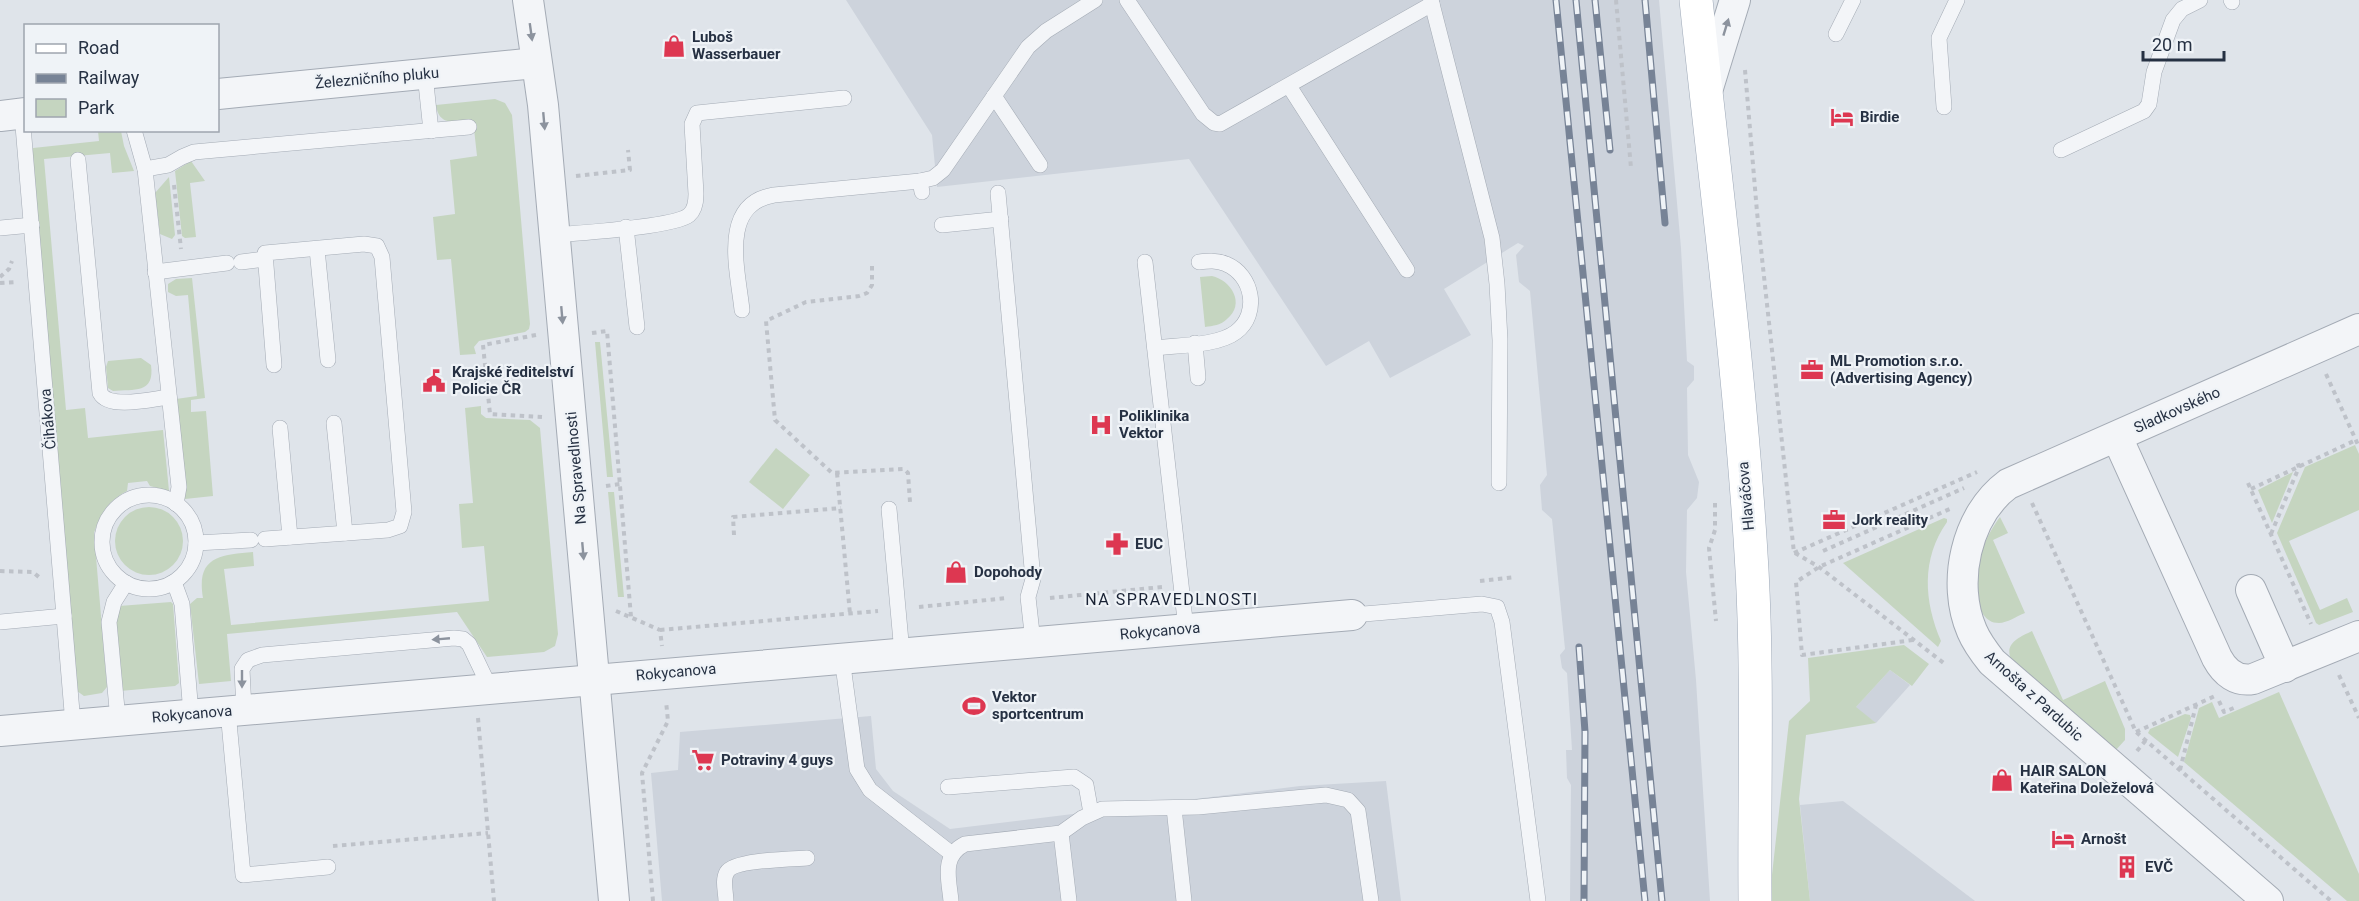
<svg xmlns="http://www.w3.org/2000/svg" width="2359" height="901" viewBox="0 0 2359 901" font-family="Roboto,sans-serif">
  <rect width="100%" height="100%" fill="#dfe4ea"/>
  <g fill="#cdd3dc">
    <polygon points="846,0 1659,0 1681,248 1687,361 1694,366 1694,380 1687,388 1688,455 1699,482 1697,498 1687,510 1686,572 1696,680 1710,901 1570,901 1571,785 1567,778 1566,750 1572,750 1567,673 1562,668 1560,655 1565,649 1552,519 1542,510 1540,485 1547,475 1530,291 1519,282 1516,255 1524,246 1518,243 1444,289 1471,335 1390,378 1369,341 1326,366 1189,159 937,187 932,135"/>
    <polygon points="1890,670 1910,685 1876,723 1855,708"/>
    <polygon points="871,716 876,769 893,791 950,829 1300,786 1386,781 1401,901 662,901 651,773 678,770 680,732"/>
    <polygon points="1843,801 1917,857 1975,901 1810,901 1800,805"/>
  </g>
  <g fill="#c5d5c0">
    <path d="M495 99 505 103 512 115 530 324 529 329 525 332 479 341 474 347 476 354 460 355 451 259 437 260 433 217 455 214 450 160 477 156 473 120C456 122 439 127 436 105Z"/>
    <path d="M98 131H121L124 146 134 171 112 173 110 153 44 159 66 410 85 408 88 438 163 430 169 491 150 486 147 481 128 483 127 491C108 501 100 514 94 533L107 687 102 693 84 696 77 691 31 162 33 148 99 141Z"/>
    <polygon points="191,161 205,181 190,183 196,237 185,238 182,236 175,171"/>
    <polygon points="169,177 175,235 172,239 160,234 155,193"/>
    <path d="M1212 276C1231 280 1246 304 1227 319 1221 325 1213 326 1205 327L1200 277Z"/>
    <polygon points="192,278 205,398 191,400 191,412 206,411 213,496 185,499 176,399 197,396 188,295 176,296 168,292 168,284 176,279"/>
    <polygon points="595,342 600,342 613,477 607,477"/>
    <path d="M141 358 151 365C155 394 134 389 113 391L108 388 106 367 108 361Z"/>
    <path d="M481 406V414L486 418 530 420 540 428 558 634 555 646 544 652 487 657 457 612 227 634 231 681 199 684 190 604 197 598H203C196 557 219 555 253 552L254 566 224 569 231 625 489 601 484 546 462 548 459 504 473 503 465 408Z"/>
    <polygon points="2355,445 2359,454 2359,510 2289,541 2320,610 2347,598 2353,612 2319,625 2316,623 2277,533 2305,467"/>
    <polygon points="776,448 810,475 783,509 749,482"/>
    <polygon points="2293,472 2272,523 2258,490"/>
    <polygon points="608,492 614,492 624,597 618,597"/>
    <circle cx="149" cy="541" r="34"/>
    <path d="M2000 517 2008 533 1993 540 2025 613C2017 616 2007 623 1999 623 1970 623 1976 568 1982 550 1986 539 1993 526 2000 517Z"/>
    <path d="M1944 518 1947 519V522C1921 559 1924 601 1941 641L1938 647 1843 563Z"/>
    <polygon points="171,602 173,604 179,683 175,686 120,691 114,615 119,606"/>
    <path d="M2032 631 2063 700 2105 681 2125 729V740L2115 751 2011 659C2004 643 2020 637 2032 631Z"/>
    <polygon points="1904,645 1929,664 1912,686 1890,670 1856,707 1876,723 1806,735 1799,799 1810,901 1772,901 1771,884 1789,721 1810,701 1808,658"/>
    <polygon points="2279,692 2359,874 2359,901 2347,901 2184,762 2199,708 2212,702 2219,718"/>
    <polygon points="2185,714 2190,715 2191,718 2178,757 2148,733 2150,729"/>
  </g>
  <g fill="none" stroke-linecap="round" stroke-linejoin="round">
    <g stroke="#a4abb5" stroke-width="16">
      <g id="lane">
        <polyline points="1127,0 1203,114 1214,123 1220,124 1432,4"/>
        <polyline points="1431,0 1492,238 1497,284 1500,340 1499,483"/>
        <polyline points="2231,0 2232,2"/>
        <polyline points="1836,34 1853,0"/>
        <polyline points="425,74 431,131"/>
        <polyline points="1289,86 1407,270"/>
        <polyline points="994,96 1040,165"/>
        <polyline points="1944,107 1939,38 1957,0"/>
        <polyline points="22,114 73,724"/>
        <polyline points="134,130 145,169 179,487 176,504"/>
        <polyline points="2061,150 2144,111 2149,104 2154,72 2173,20 2182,9 2200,0"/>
        <path d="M78 160 100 393C109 410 152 399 169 397"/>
        <polyline points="145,169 168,165 182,157 194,152 469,127"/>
        <polyline points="920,181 933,178 943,170 1028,47 1046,31 1095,0"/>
        <polyline points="998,193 1033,579 1028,597 1033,642"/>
        <polyline points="942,225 1001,219"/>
        <polyline points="626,227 637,327"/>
        <polyline points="0,228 32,225"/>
        <path d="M554 235C578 233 675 227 689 215 695 210 696 202 696 194L692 124 697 113 844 98"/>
        <polyline points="317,249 328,360"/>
        <polyline points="241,262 265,259"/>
        <polyline points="1145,262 1186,629"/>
        <polyline points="155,272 227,263"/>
        <path d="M742 310C738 271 719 204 774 195L920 181 922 192"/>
        <polyline points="1195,343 1198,378"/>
        <path d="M1155 348C1178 345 1218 346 1236 332 1260 314 1253 275 1226 264 1217 260 1208 261 1199 262"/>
        <polyline points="334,423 345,533"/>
        <polyline points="280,428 290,537"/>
        <circle cx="149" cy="542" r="47"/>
        <polyline points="889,509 902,653"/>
        <polyline points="265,539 388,530 400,526 404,512 382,257 377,246 364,244 265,253 274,365"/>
        <polyline points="196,543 251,540"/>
        <polyline points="174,582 182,604 191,714"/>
        <polyline points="1352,615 1482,604 1497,607 1502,622 1538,901"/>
        <polyline points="0,622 64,616"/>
        <polyline points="842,658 857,769 870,790 952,854"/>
        <polyline points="244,710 242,669 248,660 262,655 454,638 463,639 469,644 490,688"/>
        <polyline points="228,711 243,875 328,867"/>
        <polyline points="118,720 109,622 114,602 126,583"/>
        <polyline points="948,787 1074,777 1086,785 1091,813"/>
        <polyline points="1174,808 1184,901"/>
        <polyline points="1061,833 1069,901"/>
        <path d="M726 901C726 893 722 880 727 872 734 860 791 859 807 858"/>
        <path d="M951 901C949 879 941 856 965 844L1061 833 1082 818 1102 809 1198 807 1326 795 1348 800 1358 811 1371 901"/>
      </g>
    </g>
    <g stroke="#a4abb5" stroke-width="32">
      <g id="street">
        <polyline points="528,0 543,105 614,901"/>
        <polyline points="1707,91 1735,0"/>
        <polyline points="218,94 536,63"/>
        <polyline points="0,116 26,113"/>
        <path d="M2117 437 2217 658C2225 673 2237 682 2253 679L2359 636"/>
        <polyline points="2251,590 2285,667"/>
        <polyline points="0,731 1352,615"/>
        <path d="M2268 901 1992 662C1984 652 1977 643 1972 631 1951 583 1966 515 2008 484L2359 329"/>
      </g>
    </g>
    <g stroke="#9da8b7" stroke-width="34">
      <path id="primary" d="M1696 0C1716 189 1741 379 1752 570 1758 680 1754 790 1755 901"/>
    </g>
    <g stroke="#bec2c9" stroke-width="4" stroke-dasharray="4.5 4.5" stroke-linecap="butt">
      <polyline points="1616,0 1631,168"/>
      <polyline points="1745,70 1757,212 1794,553"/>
      <polyline points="576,176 630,170 628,150"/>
      <polyline points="174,185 181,249"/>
      <polyline points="872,266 872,285 867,293 859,296 806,302 766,321 775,420 832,473 904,469 908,473 910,502"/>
      <polyline points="0,277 9,269 12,261"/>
      <polyline points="0,283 17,282"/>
      <polyline points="592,333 607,331 631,617"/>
      <polyline points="536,335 483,345 490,414 542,417"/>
      <polyline points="2326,374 2359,447"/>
      <polyline points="837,473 850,614"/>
      <polyline points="2248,483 2311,624"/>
      <polyline points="606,486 620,484"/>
      <polyline points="2251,489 2356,440"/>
      <polyline points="1715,503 1715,530 1709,548 1716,621"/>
      <polyline points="2032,503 2136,732 2331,901"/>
      <polyline points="2271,534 2299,467 2297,461"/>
      <polyline points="734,535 733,517 841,508"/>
      <polyline points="1823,551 1964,488"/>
      <polyline points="1794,553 1977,472"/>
      <polyline points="1795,553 1819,567 1945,664"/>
      <polyline points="0,571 33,572 40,578"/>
      <polyline points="1480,581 1515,577"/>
      <polyline points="1050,598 1162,587"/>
      <polyline points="919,607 1007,598"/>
      <polyline points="616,611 660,630 662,646"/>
      <polyline points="660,630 878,611"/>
      <polyline points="1913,640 1802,655 1796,582 1819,567 1952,508"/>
      <polyline points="2339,675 2359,718"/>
      <polyline points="2219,701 2224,712 2236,707"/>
      <polyline points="478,718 494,901"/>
      <polyline points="2136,732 2215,696"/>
      <polyline points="2137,751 2146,740"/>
      <polyline points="2180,770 2196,705"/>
      <polyline points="333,846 488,833"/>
      <polyline points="653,901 642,773 668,721 666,701"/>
    </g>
    <use href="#lane" stroke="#f3f5f8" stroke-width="15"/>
    <use href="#street" stroke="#f3f5f8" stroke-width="30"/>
    <use href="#primary" stroke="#fff" stroke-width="33"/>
    <g stroke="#778396" stroke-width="7">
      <g id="rail">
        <polyline points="1556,0 1645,901"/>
        <polyline points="1576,0 1662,901"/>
        <polyline points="1595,0 1610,150"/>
        <polyline points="1645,0 1665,223"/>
        <polyline points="1579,647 1585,732 1584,901"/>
      </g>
    </g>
    <use href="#rail" stroke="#eff3f7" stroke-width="4.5" stroke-dasharray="14" stroke-linecap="butt"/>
  </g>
  <defs><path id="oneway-solid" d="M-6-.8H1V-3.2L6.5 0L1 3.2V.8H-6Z" transform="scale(1.5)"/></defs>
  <g fill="#8c939e">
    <use href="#oneway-solid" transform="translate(1726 27) rotate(-73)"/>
    <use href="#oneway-solid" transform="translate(531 32) rotate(82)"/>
    <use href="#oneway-solid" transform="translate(544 121) rotate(85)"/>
    <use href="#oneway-solid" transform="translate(562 315) rotate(85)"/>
    <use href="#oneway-solid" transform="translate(583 551) rotate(85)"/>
    <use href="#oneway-solid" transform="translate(441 639) rotate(175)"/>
    <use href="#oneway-solid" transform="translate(242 679) rotate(90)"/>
  </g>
  <defs>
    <g id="shop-bare" transform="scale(1.8)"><path d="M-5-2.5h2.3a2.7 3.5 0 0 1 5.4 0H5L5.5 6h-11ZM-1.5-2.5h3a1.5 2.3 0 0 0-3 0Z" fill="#dd3751" stroke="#eff3f7" stroke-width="2.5" paint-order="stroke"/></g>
    <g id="hotel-bare" transform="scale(1.8)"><path d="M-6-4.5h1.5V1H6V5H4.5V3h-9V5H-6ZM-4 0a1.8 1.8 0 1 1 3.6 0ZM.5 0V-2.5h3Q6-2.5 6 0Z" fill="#dd3751" stroke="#eff3f7" stroke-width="2.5" paint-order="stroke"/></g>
    <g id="office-bare" transform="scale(1.8)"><path d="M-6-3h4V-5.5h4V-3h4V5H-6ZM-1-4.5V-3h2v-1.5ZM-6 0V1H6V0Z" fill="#dd3751" stroke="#eff3f7" stroke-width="2.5" paint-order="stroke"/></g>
    <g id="civic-bare" transform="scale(1.8)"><path d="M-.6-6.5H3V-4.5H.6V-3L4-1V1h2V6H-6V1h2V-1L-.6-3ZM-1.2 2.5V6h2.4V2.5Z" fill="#dd3751" stroke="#eff3f7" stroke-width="2.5" paint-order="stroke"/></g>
    <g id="hospital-bare" transform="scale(1.8)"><path d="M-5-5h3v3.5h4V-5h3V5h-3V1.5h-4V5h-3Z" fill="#dd3751" stroke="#eff3f7" stroke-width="2.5" paint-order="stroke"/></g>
    <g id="pharmacy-bare" transform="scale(1.8)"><path d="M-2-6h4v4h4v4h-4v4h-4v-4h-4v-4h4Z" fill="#dd3751" stroke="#eff3f7" stroke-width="2.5" paint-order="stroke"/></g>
    <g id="stadium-bare" transform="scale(1.8)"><path d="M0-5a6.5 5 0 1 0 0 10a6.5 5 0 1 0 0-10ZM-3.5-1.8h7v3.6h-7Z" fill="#dd3751" stroke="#eff3f7" stroke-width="2.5" paint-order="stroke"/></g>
    <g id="supermarket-bare" transform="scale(1.8)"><path d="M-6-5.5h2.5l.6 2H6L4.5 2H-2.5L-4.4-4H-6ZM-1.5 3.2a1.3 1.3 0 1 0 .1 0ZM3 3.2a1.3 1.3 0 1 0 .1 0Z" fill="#dd3751" stroke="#eff3f7" stroke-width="2.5" paint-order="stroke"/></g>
    <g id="building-bare" transform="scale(1.8)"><path d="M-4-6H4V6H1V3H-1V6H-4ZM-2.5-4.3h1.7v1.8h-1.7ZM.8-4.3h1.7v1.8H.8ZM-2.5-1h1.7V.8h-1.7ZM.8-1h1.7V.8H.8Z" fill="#dd3751" stroke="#eff3f7" stroke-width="2.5" paint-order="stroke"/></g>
  </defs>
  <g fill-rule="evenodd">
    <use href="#shop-bare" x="674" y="46"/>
    <use href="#hotel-bare" x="1842" y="117"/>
    <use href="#office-bare" x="1812" y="370"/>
    <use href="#civic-bare" x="434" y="381"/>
    <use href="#hospital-bare" x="1101" y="425"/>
    <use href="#office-bare" x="1834" y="520"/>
    <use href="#pharmacy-bare" x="1117" y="544"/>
    <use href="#shop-bare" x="956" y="572"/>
    <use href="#stadium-bare" x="974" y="706"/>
    <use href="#supermarket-bare" x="703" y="760"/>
    <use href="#shop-bare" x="2002" y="780"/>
    <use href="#hotel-bare" x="2063" y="839"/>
    <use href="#building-bare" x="2127" y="867"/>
  </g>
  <g text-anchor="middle" stroke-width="4.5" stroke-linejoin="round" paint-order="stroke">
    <g font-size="15" font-weight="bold" fill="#263143" stroke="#eff3f7" text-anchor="start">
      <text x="692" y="42">Luboš<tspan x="692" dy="17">Wasserbauer</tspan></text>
      <text x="1860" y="122">Birdie</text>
      <text x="1830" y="366">ML Promotion s.r.o.<tspan x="1830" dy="17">(Advertising Agency)</tspan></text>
      <text x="452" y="377">Krajské ředitelství<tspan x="452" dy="17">Policie ČR</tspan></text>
      <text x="1119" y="421">Poliklinika<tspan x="1119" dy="17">Vektor</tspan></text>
      <text x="1852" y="525">Jork reality</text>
      <text x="1135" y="549">EUC</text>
      <text x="974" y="577">Dopohody</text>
      <text x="992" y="702">Vektor<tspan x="992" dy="17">sportcentrum</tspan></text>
      <text x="721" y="765">Potraviny 4 guys</text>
      <text x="2020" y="776">HAIR SALON<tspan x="2020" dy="17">Kateřina Doleželová</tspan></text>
      <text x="2081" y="844">Arnošt</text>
      <text x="2145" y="872">EVČ</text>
    </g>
    <g font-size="15" fill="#263143" stroke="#eff3f7">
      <text transform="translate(377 78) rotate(-5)" y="5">Železničního pluku</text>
      <text transform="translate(2177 410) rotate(-24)" y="5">Sladkovského</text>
      <text transform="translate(48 419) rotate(-95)" y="5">Čihákova</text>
      <text transform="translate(576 468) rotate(-95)" y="5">Na Spravedlnosti</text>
      <text transform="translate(1746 496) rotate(-95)" y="5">Hlaváčova</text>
      <text transform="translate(1160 631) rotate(-5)" y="5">Rokycanova</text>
      <text transform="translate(676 672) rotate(-5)" y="5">Rokycanova</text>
      <text transform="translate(2034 696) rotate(42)" y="5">Arnošta z Pardubic</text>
      <text transform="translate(192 714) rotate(-5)" y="5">Rokycanova</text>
    </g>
    <g font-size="16" letter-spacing="1.5" fill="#192234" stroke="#eff3f7">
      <text x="1172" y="605">NA SPRAVEDLNOSTI</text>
    </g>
  </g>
  <rect x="24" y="24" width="195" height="108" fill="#eff3f7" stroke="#9fa5af" stroke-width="1.5"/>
  <rect x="36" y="44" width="30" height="9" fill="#ffffff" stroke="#9fa5af" stroke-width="1.5"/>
  <text x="78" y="54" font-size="18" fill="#263143">Road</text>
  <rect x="36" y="74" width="30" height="9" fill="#778396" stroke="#9fa5af" stroke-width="1.5"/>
  <text x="78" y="84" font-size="18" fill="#263143">Railway</text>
  <rect x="36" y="99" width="30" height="18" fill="#c5d5c0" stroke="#9fa5af" stroke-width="1.5"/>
  <text x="78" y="114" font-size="18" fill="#263143">Park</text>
  <path d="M2143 51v9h81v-9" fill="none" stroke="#263143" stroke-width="3"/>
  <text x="2152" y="51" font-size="18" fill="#263143" stroke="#eff3f7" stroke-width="4.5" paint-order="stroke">20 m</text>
</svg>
